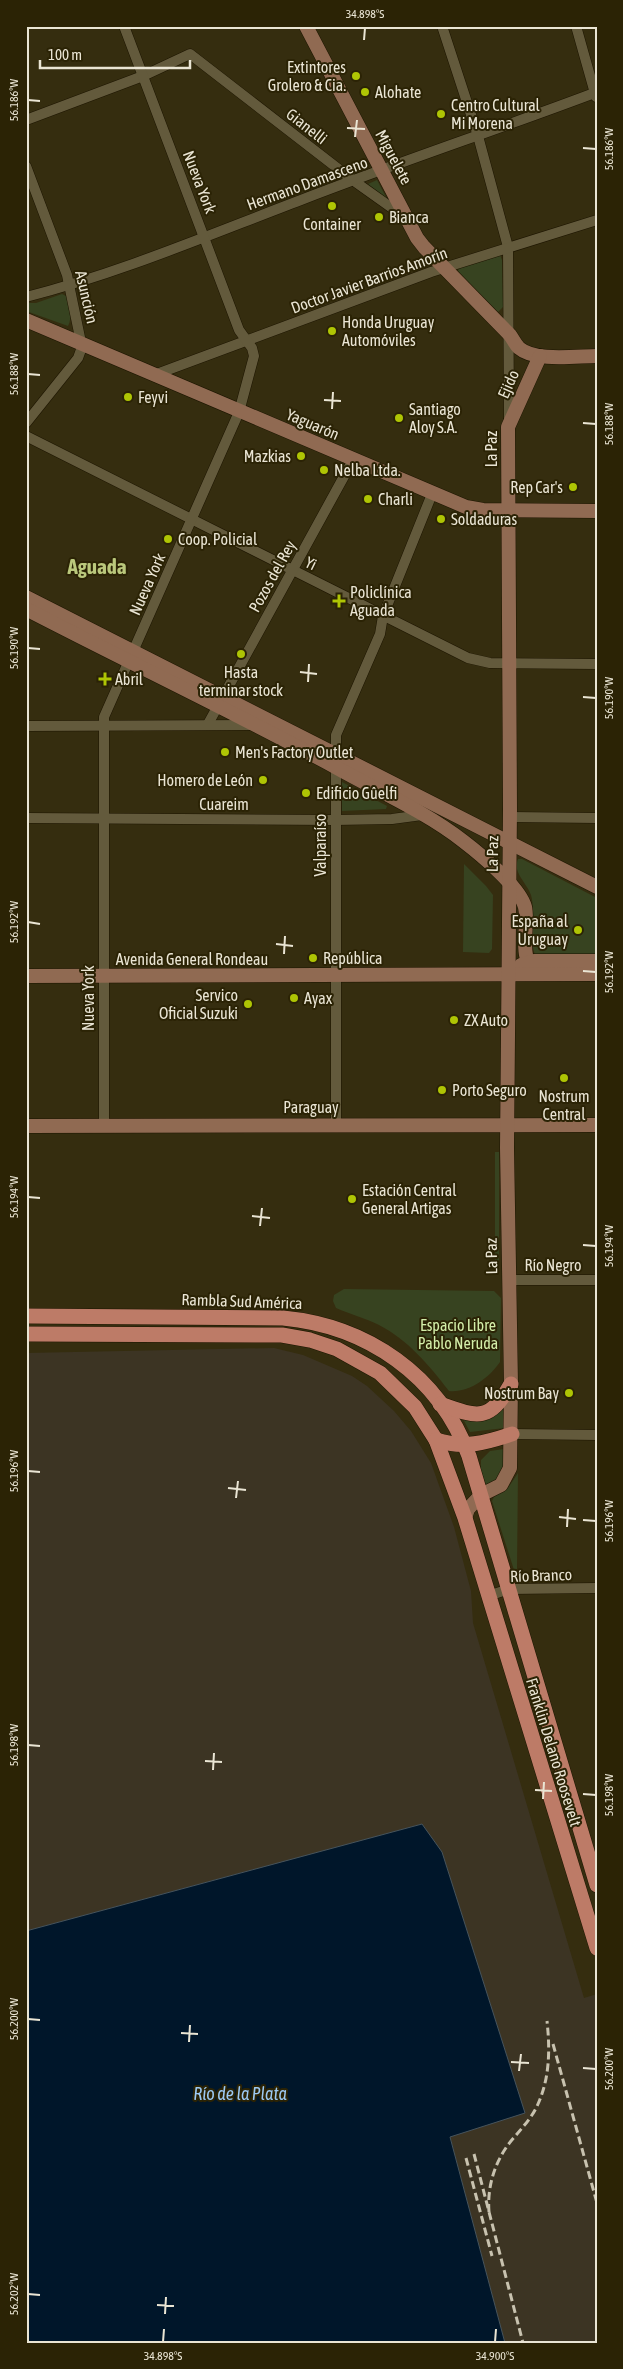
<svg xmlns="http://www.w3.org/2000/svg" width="623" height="2369" viewBox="0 0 623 2369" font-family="'Asap Condensed',sans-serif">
  <rect width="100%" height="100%" fill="#352d0f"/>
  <polygon fill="#3c3423" points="274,1348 303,1355 352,1376 367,1386 394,1411 411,1431 431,1463 454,1527 471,1591 473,1623 584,1998 597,1994 597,2343 505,2343 450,2136 524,2113 442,1852 422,1824 26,1931 26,1353"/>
  <g fill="#374320">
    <polygon points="377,180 387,199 368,184"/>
    <polygon points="500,255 502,260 503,307 498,312 458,271 459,268"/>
    <path d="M62 294 66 296C69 304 73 318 68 326L26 311V303H36Z"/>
    <polygon points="342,782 387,806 386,809 342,811"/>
    <path d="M518 859H522L597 898V957L535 955C529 937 536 914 531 895 527 883 512 872 518 859Z"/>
    <polygon points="464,864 486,886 493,895 492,949 489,953 463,952"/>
    <rect x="495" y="1152" width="4" height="109"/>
    <path d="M344 1289 494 1291 501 1298 500 1362C489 1378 469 1393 449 1391 429 1365 408 1340 379 1325 365 1318 350 1314 336 1308L333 1301 334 1295Z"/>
    <path d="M506 1403 505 1428 470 1432 463 1419C484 1424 492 1417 506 1403Z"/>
    <path d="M504 1449C504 1469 506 1477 486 1485L481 1470V1460L490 1451Z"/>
    <polygon points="518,1473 517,1569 514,1570 492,1501 494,1497 508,1488"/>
  </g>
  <polygon fill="#00162a" stroke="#46545d" points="422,1824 442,1852 525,2113 450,2137 505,2343 26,2343 26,1931"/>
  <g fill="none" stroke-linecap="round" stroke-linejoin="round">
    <g stroke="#1d1500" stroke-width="11">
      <g id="street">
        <polyline points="442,26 478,136 508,247 509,420"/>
        <polyline points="576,26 596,97"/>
        <polyline points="26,120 143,76 190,54 354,181 406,218"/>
        <polyline points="26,166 67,275 82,347 78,358 26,423"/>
        <path d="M26 297C120 273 211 234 301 200 399 162 499 129 597 92"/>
        <polyline points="154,375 431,272 597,220"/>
        <polyline points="26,436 468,658 490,663 597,664"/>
        <polyline points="208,724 353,460"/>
        <polyline points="26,726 253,725"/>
        <polyline points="510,817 597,818"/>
        <polyline points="26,818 335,820 392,819 422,815"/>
        <polyline points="336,1124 336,735 380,634 383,616 432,494"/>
        <polyline points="104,1126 104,717 239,412 254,356 252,348 239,330 124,26"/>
        <polyline points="509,1280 597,1280"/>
        <polyline points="512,1434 597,1435"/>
        <polyline points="488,1596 509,1589 597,1588"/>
      </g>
    </g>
    <g stroke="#1d1500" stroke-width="15">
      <g id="secondary">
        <path d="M306 26 417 238 424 247 510 335C513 339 515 344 519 348 535 362 576 356 597 356"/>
        <polyline points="26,320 466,507 483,510 597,511"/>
        <polyline points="26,597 597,887"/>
        <path d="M26 609C130 663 236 713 339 769 380 792 426 812 463 841 480 854 520 887 525 907 530 929 514 965 543 973"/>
        <polyline points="521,965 534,961 597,961"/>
        <polyline points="26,976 597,974"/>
        <polyline points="26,1126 597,1125"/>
        <polyline points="465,1518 468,1509 481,1495 501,1485 510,1468 511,1384 507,1148 510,809 508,427 540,356"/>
      </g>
    </g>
    <g stroke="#1d1500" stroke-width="16">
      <g id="primary">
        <path d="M26 1316 283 1318C367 1326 439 1375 469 1456L597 1885"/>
        <polyline points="26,1334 282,1335 310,1340 337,1349 380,1373 415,1407 436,1440 465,1518 597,1948"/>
        <path d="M440 1404C479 1418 489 1422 511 1384"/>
        <path d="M436 1440C464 1449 485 1443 512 1434"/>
      </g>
    </g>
    <use href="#street" stroke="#635a3c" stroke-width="10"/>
    <use href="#secondary" stroke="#906a52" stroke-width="14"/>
    <use href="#primary" stroke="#bd7b67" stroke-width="15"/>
    <g stroke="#c8c2af" stroke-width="3" stroke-dasharray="8 4" stroke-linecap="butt">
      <polyline points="553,2044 597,2203"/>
      <polyline points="474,2154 523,2343"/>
      <polyline points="466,2158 492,2256"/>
      <path d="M489 2212C487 2186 495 2161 511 2141 521 2129 532 2118 538 2104 550 2077 550 2049 547 2021"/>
    </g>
  </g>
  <path fill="none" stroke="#eae5d4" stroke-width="2" d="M364 40 365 28M28 100 40 101M347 128 365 129M355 137 357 120M583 148 596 149M28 374 40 375M324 400 341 401M332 409 333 392M583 423 596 424M28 648 40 649M300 672 317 674M308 682 309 664M583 697 596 698M28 922 40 924M276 944 293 946M284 954 285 936M583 971 596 972M28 1197 40 1198M252 1216 270 1218M260 1226 262 1208M583 1245 596 1246M28 1471 40 1472M228 1488 246 1490M236 1498 238 1481M559 1517 576 1519M583 1520 596 1521M567 1527 568 1509M28 1745 40 1746M205 1761 222 1762M213 1770 214 1753M535 1790 552 1791M583 1794 596 1795M543 1799 544 1782M28 2019 40 2020M181 2033 198 2034M189 2042 190 2025M511 2062 529 2063M583 2068 596 2069M519 2071 521 2054M28 2294 40 2295M157 2305 174 2306M165 2314 166 2297M163 2342 164 2329M495 2342 496 2329"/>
  <g fill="#afc504" stroke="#2b2305" stroke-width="2">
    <circle cx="356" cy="76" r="5"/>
    <circle cx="365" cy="92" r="5"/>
    <circle cx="441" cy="114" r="5"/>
    <circle cx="332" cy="206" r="5"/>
    <circle cx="379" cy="217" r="5"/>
    <circle cx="332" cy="331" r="5"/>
    <circle cx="128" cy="397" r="5"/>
    <circle cx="399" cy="418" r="5"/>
    <circle cx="301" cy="456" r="5"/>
    <circle cx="324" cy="470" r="5"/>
    <circle cx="573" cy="487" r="5"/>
    <circle cx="368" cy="499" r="5"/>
    <circle cx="441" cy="519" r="5"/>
    <circle cx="168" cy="539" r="5"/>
    <path d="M336.5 593.5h5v5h5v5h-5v5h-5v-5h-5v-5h5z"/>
    <circle cx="241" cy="654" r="5"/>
    <path d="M102.5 671.5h5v5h5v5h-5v5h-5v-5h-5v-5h5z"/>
    <circle cx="225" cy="752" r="5"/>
    <circle cx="263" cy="780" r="5"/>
    <circle cx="306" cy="793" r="5"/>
    <circle cx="578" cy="930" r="5"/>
    <circle cx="313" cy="958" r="5"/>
    <circle cx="294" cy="998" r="5"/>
    <circle cx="248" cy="1004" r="5"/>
    <circle cx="454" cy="1020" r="5"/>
    <circle cx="564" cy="1078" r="5"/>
    <circle cx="442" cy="1090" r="5"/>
    <circle cx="352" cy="1199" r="5"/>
    <circle cx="569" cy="1393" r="5"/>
  </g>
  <g text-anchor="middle" stroke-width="4" stroke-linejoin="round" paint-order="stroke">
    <g font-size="16" fill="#eae5d4" stroke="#2b2305" text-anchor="start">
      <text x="346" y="73" text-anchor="end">Extintores<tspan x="346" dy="18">Grolero &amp; Cia.</tspan></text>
      <text x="375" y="98">Alohate</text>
      <text x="451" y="111">Centro Cultural<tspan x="451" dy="18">Mi Morena</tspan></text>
      <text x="389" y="223">Bianca</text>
      <text x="332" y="230" text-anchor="middle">Container</text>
      <text x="342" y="328">Honda Uruguay<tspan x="342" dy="18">Automóviles</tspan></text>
      <text x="138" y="403">Feyvi</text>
      <text x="409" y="415">Santiago<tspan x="409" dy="18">Aloy S.A.</tspan></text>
      <text x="291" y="462" text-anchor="end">Mazkias</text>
      <text x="334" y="476">Nelba Ltda.</text>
      <text x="563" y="493" text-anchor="end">Rep Car's</text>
      <text x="378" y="505">Charli</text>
      <text x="451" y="525">Soldaduras</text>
      <text x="178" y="545">Coop. Policial</text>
      <text x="350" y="598">Policlínica<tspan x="350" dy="18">Aguada</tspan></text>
      <text x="241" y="678" text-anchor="middle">Hasta<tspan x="241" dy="18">terminar stock</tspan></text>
      <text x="115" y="685">Abril</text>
      <text x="235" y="758">Men's Factory Outlet</text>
      <text x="253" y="786" text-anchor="end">Homero de León</text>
      <text x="316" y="799">Edificio Gûelfi</text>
      <text x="568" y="927" text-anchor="end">España al<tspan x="568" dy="18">Uruguay</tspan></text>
      <text x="323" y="964">República</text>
      <text x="238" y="1001" text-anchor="end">Servico<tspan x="238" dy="18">Oficial Suzuki</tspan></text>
      <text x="304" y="1004">Ayax</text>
      <text x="464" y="1026">ZX Auto</text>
      <text x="452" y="1096">Porto Seguro</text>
      <text x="564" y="1102" text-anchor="middle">Nostrum<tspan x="564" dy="18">Central</tspan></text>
      <text x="362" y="1196">Estación Central<tspan x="362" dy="18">General Artigas</tspan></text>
      <text x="559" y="1399" text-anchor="end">Nostrum Bay</text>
    </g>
    <g font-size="16" fill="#eae5d4" stroke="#2b2305">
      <text transform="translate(307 126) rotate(38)" y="6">Gianelli</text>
      <text transform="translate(394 157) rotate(62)" y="6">Miguelete</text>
      <text transform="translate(200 182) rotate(69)" y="6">Nueva York</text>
      <text transform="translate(307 183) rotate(-20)" y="6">Hermano Damasceno</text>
      <text transform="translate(369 280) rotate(-20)" y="6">Doctor Javier Barrios Amorín</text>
      <text transform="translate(87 297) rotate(77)" y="6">Asunción</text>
      <text transform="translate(508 384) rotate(-66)" y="6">Ejido</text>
      <text transform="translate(313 424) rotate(23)" y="6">Yaguarón</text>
      <text transform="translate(491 449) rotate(-90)" y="6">La Paz</text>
      <text transform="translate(311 563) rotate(26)" y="6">Yi</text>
      <text transform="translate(272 576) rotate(-61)" y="6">Pozos del Rey</text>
      <text transform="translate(147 584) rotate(-66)" y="6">Nueva York</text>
      <text x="224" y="810">Cuareim</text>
      <text transform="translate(320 845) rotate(-90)" y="6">Valparaíso</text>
      <text transform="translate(492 854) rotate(-89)" y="6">La Paz</text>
      <text x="192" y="965">Avenida General Rondeau</text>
      <text transform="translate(88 998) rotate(-90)" y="6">Nueva York</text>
      <text x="311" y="1113">Paraguay</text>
      <text transform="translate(491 1256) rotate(-91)" y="6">La Paz</text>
      <text x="553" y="1271">Río Negro</text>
      <text transform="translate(242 1301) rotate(2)" y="6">Rambla Sud América</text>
      <text transform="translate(541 1575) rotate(-2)" y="6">Río Branco</text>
      <text transform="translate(554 1752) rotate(73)" y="6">Franklin Delano Roosevelt</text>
    </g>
    <g font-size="16" fill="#d3eea9" stroke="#2b2305">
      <text x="458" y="1331">Espacio Libre<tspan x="458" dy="18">Pablo Neruda</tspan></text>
    </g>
    <g font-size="18" font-style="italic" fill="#9dcaf4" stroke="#2b2305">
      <text x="240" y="2100">Río de la Plata</text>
    </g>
    <g font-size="21" font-weight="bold" fill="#bac87c" stroke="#2b2305">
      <text x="97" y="574">Aguada</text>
    </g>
  </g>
  <rect width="623" height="2369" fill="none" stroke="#2b2305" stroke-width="55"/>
  <path d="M40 60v8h150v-8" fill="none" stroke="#eae5d4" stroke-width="2.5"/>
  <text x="48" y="60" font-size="15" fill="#eae5d4" stroke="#2b2305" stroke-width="4" paint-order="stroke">100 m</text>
  <rect x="28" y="28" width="568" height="2314" fill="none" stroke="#eae5d4" stroke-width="2"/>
  <g font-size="12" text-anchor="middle" fill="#eae5d4">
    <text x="365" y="18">34.898°S</text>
    <text transform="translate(14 100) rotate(-90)" y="4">56.186°W</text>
    <text transform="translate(609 149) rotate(-90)" y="4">56.186°W</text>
    <text transform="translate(14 374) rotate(-90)" y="4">56.188°W</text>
    <text transform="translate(609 424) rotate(-90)" y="4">56.188°W</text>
    <text transform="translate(14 648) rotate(-90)" y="4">56.190°W</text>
    <text transform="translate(609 698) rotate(-90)" y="4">56.190°W</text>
    <text transform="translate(14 922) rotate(-90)" y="4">56.192°W</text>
    <text transform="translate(609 972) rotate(-90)" y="4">56.192°W</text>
    <text transform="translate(14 1197) rotate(-90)" y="4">56.194°W</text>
    <text transform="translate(609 1246) rotate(-90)" y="4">56.194°W</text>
    <text transform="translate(14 1471) rotate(-90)" y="4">56.196°W</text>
    <text transform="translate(609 1521) rotate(-90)" y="4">56.196°W</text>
    <text transform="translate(14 1745) rotate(-90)" y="4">56.198°W</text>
    <text transform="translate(609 1795) rotate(-90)" y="4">56.198°W</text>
    <text transform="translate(14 2019) rotate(-90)" y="4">56.200°W</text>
    <text transform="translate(609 2069) rotate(-90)" y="4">56.200°W</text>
    <text transform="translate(14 2294) rotate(-90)" y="4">56.202°W</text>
    <text x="163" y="2360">34.898°S</text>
    <text x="495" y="2360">34.900°S</text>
  </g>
</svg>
